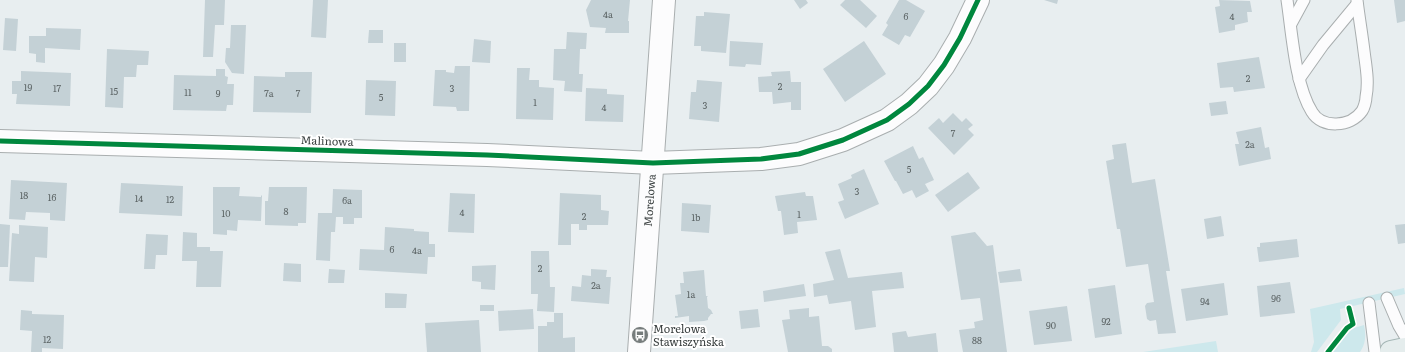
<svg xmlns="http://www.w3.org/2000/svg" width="1405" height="352" viewBox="0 0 1405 352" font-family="Literata,serif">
  <rect width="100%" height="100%" fill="#e8eef0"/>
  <g fill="#cde8ec">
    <polygon points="1404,288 1405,294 1340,309 1341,320 1317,352 1311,352 1314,342 1310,309"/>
    <path d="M1364 325C1366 335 1366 343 1360 352H1332L1350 331 1354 328Z"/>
    <polygon points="1216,341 1218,352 1143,352"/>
  </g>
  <g fill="#c4d1d6">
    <polygon points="205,0 225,0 224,25 215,25 213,57 203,57"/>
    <polygon points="313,0 328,0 326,38 311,37"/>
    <polygon points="591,0 630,0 628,21 629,21 629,33 605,33 606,28 590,27 586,10"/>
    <polygon points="794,0 806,0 808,3 800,9"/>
    <polygon points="845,0 860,0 877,16 866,28 840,5"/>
    <polygon points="899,0 906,0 925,11 910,37 905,35 899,45 882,35 888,25 886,23"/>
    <polygon points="1044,0 1058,0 1057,4"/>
    <polygon points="1219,0 1250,1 1252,12 1247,12 1248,22 1235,25 1235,30 1219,33 1215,7 1220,6"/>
    <polygon points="1394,0 1405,0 1405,21 1397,23"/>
    <polygon points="704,12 730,14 726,53 701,51 701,46 694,46 696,16 704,16"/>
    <polygon points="5,18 18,19 16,51 3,50"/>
    <polygon points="231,25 246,25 244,74 232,73 225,62 226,48 230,48"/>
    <polygon points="46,28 81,29 80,50 45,48 45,63 36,62 36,54 29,53 29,36 46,36"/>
    <polygon points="369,30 383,30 383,43 368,43"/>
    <polygon points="567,32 587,33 586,49 580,49 579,74 583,74 582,92 564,91 565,81 553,80 554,49 566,49"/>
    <polygon points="474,39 491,41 490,63 472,62"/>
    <polygon points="730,41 763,43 761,65 746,64 745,67 729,66"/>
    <polygon points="864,41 886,74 845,102 823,69"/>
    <rect x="394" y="43" width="12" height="19"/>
    <polygon points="107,49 149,51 148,65 137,65 136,77 124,77 123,108 105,107"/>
    <polygon points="1259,57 1265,88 1234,92 1233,87 1220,88 1217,63"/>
    <polygon points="455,66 470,66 469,111 457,111 456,107 433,106 435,70 446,70 446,72 454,73"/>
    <polygon points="517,68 530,68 529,80 539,80 539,87 554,88 553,120 516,119"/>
    <polygon points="216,69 225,69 225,76 228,77 227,84 234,84 233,105 227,105 226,111 173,110 174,75 216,76"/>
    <polygon points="21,71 71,73 70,106 16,104 17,94 12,94 12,81 21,81"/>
    <polygon points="790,71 791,82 801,82 801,110 791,110 791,102 773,104 772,92 759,92 758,77 772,76 771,72"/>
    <polygon points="285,72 312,72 311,113 253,112 254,76 285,77"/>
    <polygon points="366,80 396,81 395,116 365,115"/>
    <polygon points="697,80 722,82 719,122 689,119 691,92 696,92"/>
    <polygon points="586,88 607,89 607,94 624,95 623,122 585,121"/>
    <polygon points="1226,101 1228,114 1211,116 1209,103"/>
    <polygon points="953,113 962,122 966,118 973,125 968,129 974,135 954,155 928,128 939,118 943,123"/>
    <polygon points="1261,127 1265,148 1269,147 1271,159 1239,166 1235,144 1239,144 1236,132"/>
    <polygon points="1126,143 1132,183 1155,179 1170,271 1166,271 1176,333 1158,334 1156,320 1150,321 1147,319 1145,306 1147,303 1154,302 1148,264 1126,267 1120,229 1117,229 1106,161 1114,159 1112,145"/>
    <polygon points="913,146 919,159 923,157 934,180 925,184 929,191 916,198 912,190 903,194 896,181 895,181 884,161"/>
    <polygon points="864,169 879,204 845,219 838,202 844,200 838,184 852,178 851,175"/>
    <polygon points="968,172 980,188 948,212 935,195"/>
    <polygon points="11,180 67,183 65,221 50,220 50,213 26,212 25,220 9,219"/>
    <polygon points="121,183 183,186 182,216 119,213"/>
    <polygon points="213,187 240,187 239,196 261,197 261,195 262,196 261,221 238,220 237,231 227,230 227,235 213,234"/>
    <polygon points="269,187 307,187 306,223 298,223 298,226 265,225 265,201 268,201"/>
    <polygon points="333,189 362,190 362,218 354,218 354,224 343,224 343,217 336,217 335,232 331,232 330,261 316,260 318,213 332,213"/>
    <polygon points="805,192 806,196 813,196 817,220 797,222 798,233 784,235 781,211 778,211 775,196"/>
    <polygon points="450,193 475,194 474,233 448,232"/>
    <polygon points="560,193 601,195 601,210 609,211 608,225 587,225 587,230 579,230 579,224 571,224 571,245 558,245"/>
    <polygon points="682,203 711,205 709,233 681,231"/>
    <polygon points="1221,216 1224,236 1207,239 1204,219"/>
    <polygon points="0,224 10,225 8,267 0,267"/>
    <polygon points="1405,224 1405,243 1398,244 1395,225"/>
    <polygon points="19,225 48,227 47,258 35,257 34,282 9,281 12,233 19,234"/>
    <polygon points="385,227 414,229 414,231 429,232 429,244 435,244 435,257 428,257 427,274 359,270 360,249 384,250"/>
    <polygon points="183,232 197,233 197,247 210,247 210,251 223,251 221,287 196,287 197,261 182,261"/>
    <polygon points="975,232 987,246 993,245 1007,352 963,352 959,330 975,328 974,322 983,320 980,298 961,300 951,236"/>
    <polygon points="146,234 168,235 167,255 156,255 155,269 144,269"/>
    <polygon points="1297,239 1299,257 1259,262 1257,247 1260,247 1260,243"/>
    <polygon points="840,249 848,278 902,272 904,288 872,291 876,327 855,330 851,301 829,304 827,295 814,297 813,284 834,280 825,252"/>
    <polygon points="531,251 549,251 550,287 555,287 554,312 537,311 538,294 531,294"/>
    <polygon points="284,263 301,264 301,282 283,281"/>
    <polygon points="496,265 495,290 481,289 481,282 472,281 472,266"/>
    <polygon points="329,269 345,270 344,283 328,283"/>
    <polygon points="591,269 607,270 606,277 611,277 609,304 571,301 572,286 581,287 582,275 591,276"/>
    <polygon points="1020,269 1022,281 1000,283 998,272"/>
    <polygon points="704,270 706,296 708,296 707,297 708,308 711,310 713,314 711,314 708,318 708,320 704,321 689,322 689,316 675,318 675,316 678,316 675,295 681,294 680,283 684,283 683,272"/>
    <polygon points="1290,282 1295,313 1260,317 1257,286"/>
    <polygon points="1224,283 1228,315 1186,321 1181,289"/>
    <polygon points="804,284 806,296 764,302 763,291"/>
    <polygon points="1115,285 1122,334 1095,338 1088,289"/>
    <polygon points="385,293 407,294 406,308 385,308"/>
    <rect x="480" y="305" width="14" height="6"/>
    <polygon points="1067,306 1072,341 1034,345 1029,311"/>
    <polygon points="809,308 809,317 819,316 822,346 828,346 832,349 832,352 788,352 782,320 790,319 789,310"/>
    <polygon points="533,309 534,329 499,331 498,311"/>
    <polygon points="758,309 760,327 741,329 739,311"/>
    <polygon points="21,310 32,311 32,314 64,315 63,349 42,348 42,352 31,352 32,331 20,330"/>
    <polygon points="554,313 563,313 563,338 575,337 575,352 538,352 538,326 547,326 547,322 554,322"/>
    <polygon points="479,320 481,352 427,352 425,323"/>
    <polygon points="906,331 908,337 936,333 938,352 894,352 892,333"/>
  </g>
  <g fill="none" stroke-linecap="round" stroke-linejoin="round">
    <g stroke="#a9aeaf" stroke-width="13">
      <g id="lane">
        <path d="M1287 0C1292 33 1295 85 1312 112 1322 129 1351 127 1362 111 1364 108 1366 101 1366 97 1369 81 1366 67 1364 51 1362 34 1359 17 1357 0"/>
        <polyline points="1291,24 1304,0"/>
        <polyline points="1299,79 1323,45 1357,4"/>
        <polyline points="1387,298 1399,326 1405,336"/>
        <polyline points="1369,303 1375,352"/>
      </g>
    </g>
    <g stroke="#a9aeaf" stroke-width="24">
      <g id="street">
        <polyline points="0,141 487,155 653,163 761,159 799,154 843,140 887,120 909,104 928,86 944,65 960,38 978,0"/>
        <path id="s1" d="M639 352 664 0"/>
      </g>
    </g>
    <g stroke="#a5b7b6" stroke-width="24">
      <polyline id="primary" points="1391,352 1405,349"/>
    </g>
    <use href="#lane" stroke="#fcfcfd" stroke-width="11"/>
    <use href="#street" stroke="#fcfcfd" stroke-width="22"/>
    <use href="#primary" stroke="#e5eded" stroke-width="22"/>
    <g stroke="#fff" stroke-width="8">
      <g id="cycleway">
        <polyline points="0,141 487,155 653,163 761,159 799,154 843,140 887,120 909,104 928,86 944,65 960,38 978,0"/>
        <polyline points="1328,352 1347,328 1353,324 1349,308"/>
      </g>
    </g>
    <use href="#cycleway" stroke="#00873e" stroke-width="5"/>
  </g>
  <defs>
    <g id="bus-disc" transform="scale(0.9)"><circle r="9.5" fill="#767c7c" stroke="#fff"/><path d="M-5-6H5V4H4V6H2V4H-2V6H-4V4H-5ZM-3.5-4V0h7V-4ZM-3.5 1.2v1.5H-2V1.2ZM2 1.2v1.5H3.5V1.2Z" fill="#fff"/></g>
  </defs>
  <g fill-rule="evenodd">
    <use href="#bus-disc" x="640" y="335"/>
  </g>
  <g text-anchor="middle" stroke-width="4" stroke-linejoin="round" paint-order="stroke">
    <g font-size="9" fill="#5b6364">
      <text x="608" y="18">4a</text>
      <text x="906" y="20">6</text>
      <text x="1232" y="20">4</text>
      <text x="1248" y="82">2</text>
      <text x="780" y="90">2</text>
      <text x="28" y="91">19</text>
      <text x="57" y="92">17</text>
      <text x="452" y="92">3</text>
      <text x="114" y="95">15</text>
      <text x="188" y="96">11</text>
      <text x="218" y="97">9</text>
      <text x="269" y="97">7a</text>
      <text x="298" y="97">7</text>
      <text x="381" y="101">5</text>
      <text x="535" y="106">1</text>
      <text x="705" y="109">3</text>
      <text x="604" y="111">4</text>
      <text x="953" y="137">7</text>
      <text x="1250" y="148">2a</text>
      <text x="909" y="173">5</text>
      <text x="857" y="195">3</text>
      <text x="24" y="199">18</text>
      <text x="52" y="201">16</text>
      <text x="139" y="202">14</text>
      <text x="170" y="203">12</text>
      <text x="347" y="204">6a</text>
      <text x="286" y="215">8</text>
      <text x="462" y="216">4</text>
      <text x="226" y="217">10</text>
      <text x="799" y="218">1</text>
      <text x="584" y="220">2</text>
      <text x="696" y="221">1b</text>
      <text x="392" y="253">6</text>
      <text x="417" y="254">4a</text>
      <text x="540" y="272">2</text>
      <text x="596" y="289">2a</text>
      <text x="691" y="298">1a</text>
      <text x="1276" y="302">96</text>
      <text x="1205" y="305">94</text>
      <text x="1106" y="325">92</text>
      <text x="1051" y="329">90</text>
      <text x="47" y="343">12</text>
      <text x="977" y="344">88</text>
    </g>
    <g font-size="11" fill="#383e3e" stroke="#fff">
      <text transform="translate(327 141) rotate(2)" y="4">Malinowa</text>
      <text dy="4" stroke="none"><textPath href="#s1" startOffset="152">Morelowa</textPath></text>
    </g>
    <g font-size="11" fill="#383e3e" stroke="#fff" text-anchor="start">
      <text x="653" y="333">Morelowa<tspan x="653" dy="13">Stawiszyńska</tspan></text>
    </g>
  </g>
</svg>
